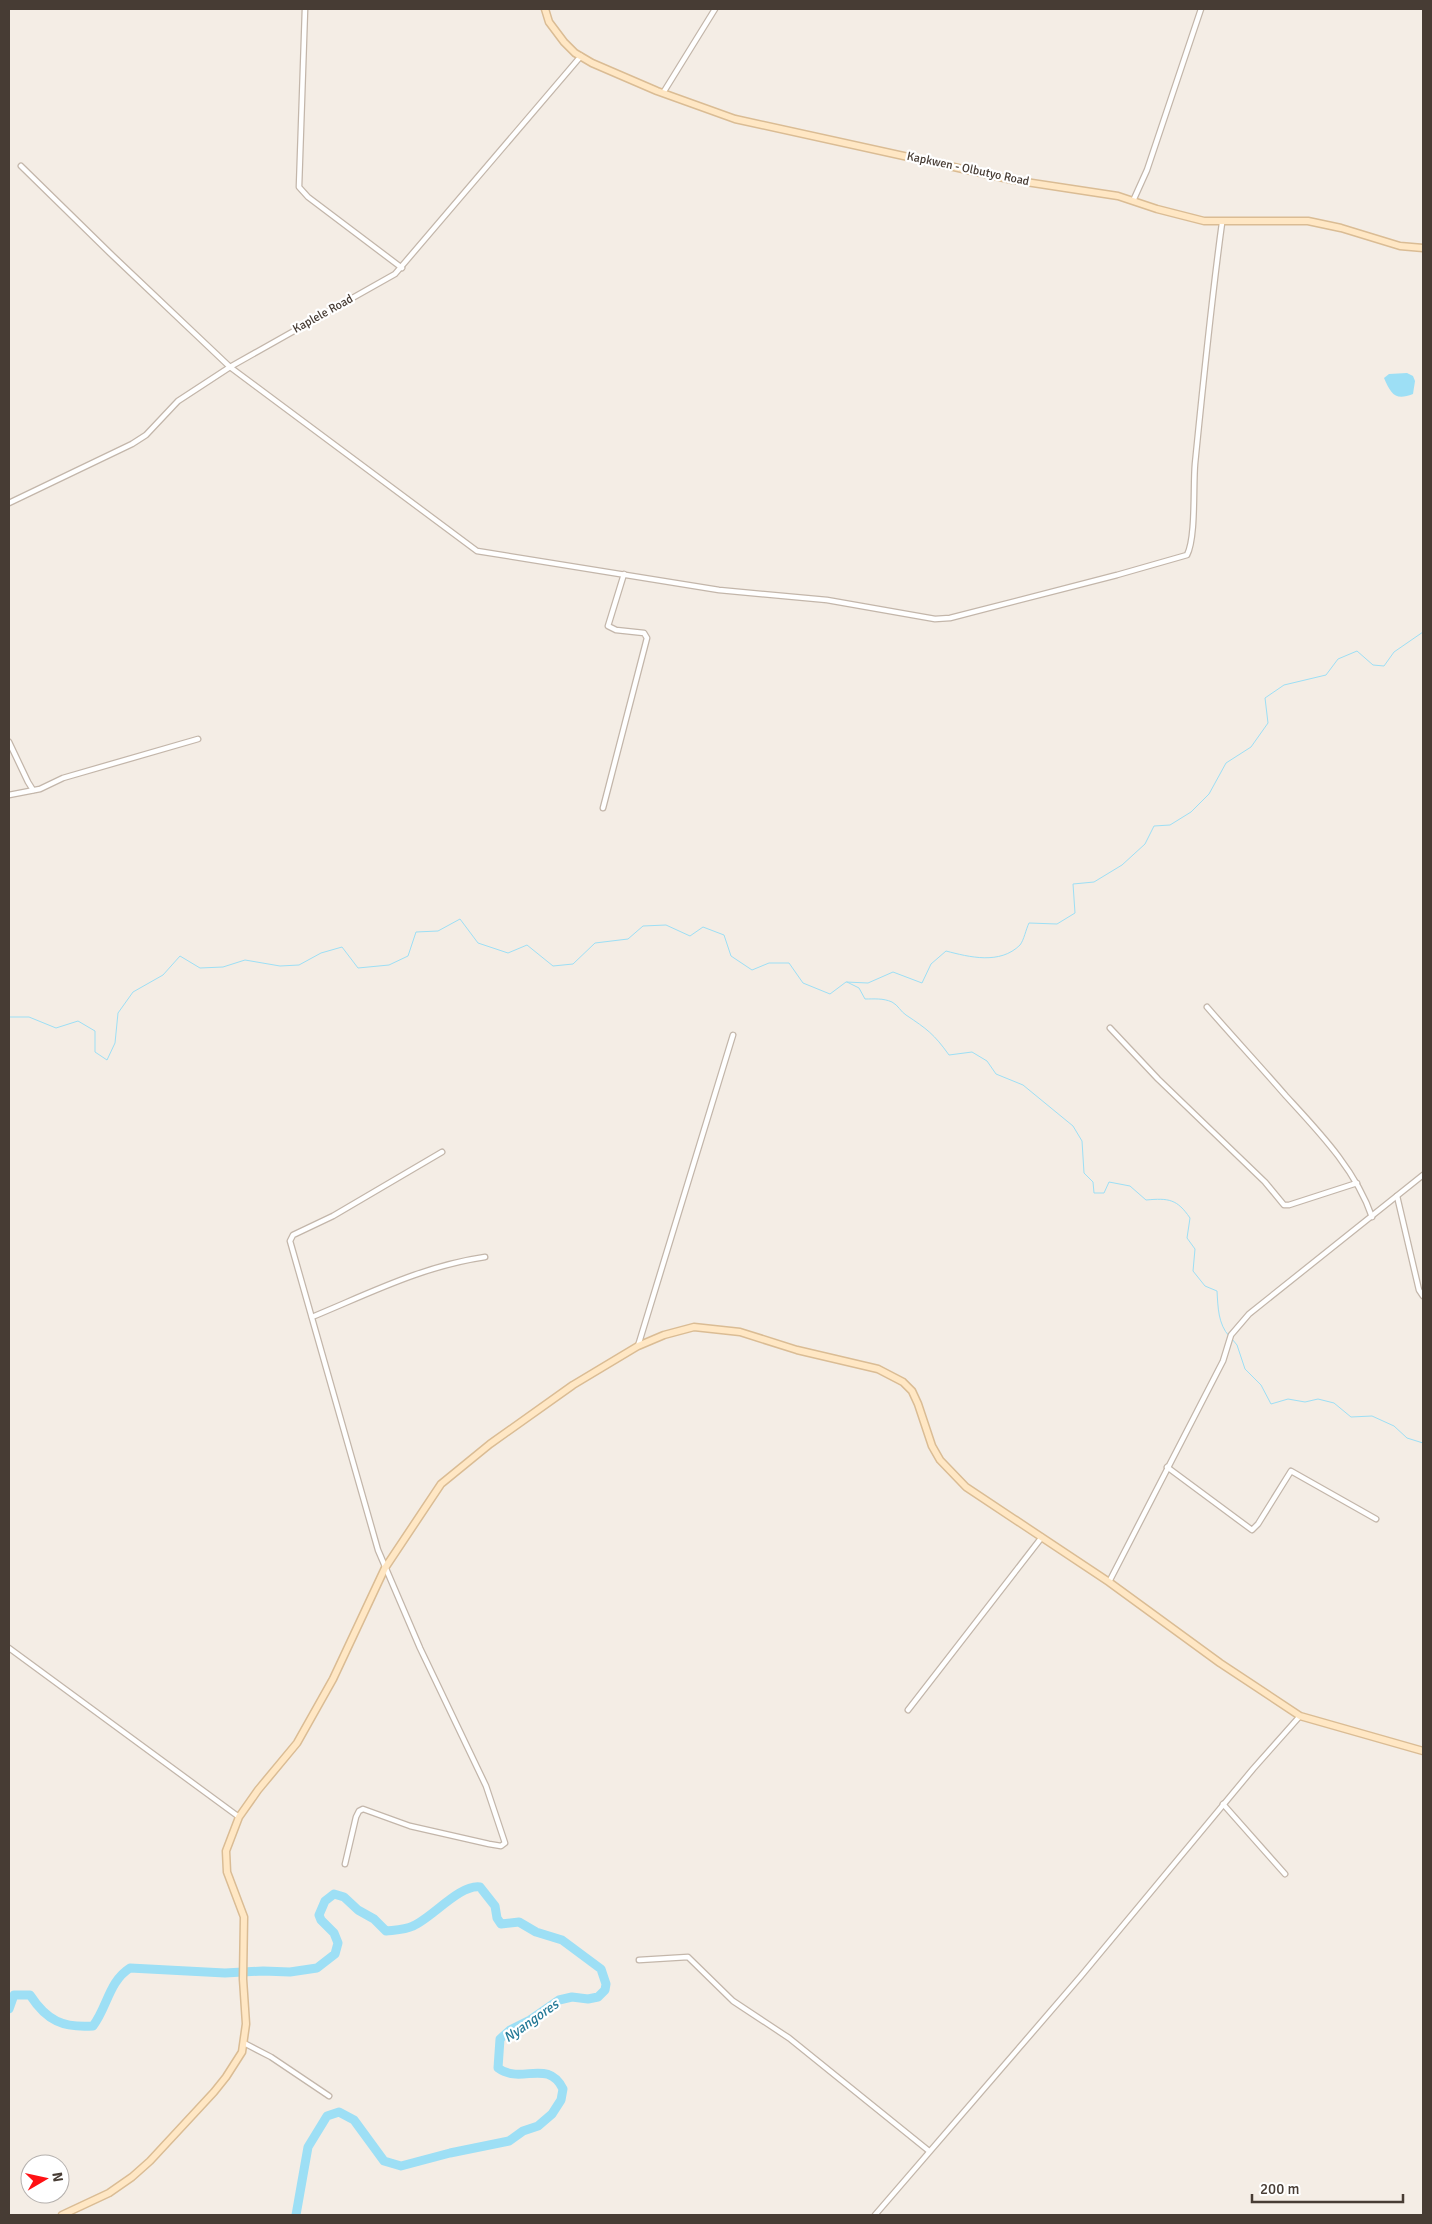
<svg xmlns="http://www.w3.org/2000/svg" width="1432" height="2224" font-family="Signika,sans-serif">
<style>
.water{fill:#9ddff5}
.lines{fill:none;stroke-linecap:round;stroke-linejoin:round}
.stream{stroke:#9ddff5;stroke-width:1}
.river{stroke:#9ddff5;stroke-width:9}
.street-casing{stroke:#c3b6aa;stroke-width:7}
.secondary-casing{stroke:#dabc94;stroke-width:9}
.street{stroke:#fff;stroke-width:4.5}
.secondary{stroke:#ffe7c4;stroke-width:6}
.labels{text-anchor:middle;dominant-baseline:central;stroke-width:4.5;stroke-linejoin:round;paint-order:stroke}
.street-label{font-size:12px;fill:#473c34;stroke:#fff}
.water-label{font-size:14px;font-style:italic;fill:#237997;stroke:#fff}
</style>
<rect width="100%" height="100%" fill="#f4ede5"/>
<path class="water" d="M1407,373l6,3 2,5 -2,13c-18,7 -22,0 -29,-16l5,-4z"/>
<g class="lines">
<g class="stream">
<path d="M847,982l12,6 6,11c9,0 18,-1 27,3 6,3 9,10 14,13 21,14 28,19 43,40l23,-3 15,9 9,13 27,11 50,41 9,15 2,32 9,9 1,11h10l5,-11 21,4 16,14c23,-2 31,-1 44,18l-3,20 8,11 -2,22 12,15 12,5c1,16 1,33 12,45"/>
<path d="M9,1017h20l27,11 22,-7 17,10v21l12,8 8,-17 3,-30 15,-21 30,-17 17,-19 20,12 23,-1 22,-7 35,6 19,-1 22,-12 21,-6 16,21 31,-3 19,-9 8,-24 22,-1 22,-12 18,24 30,10 19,-8 26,21 20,-2 22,-21 33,-4 15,-13 23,-1 24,11 13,-9 21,8 7,21 21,14 17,-7h20l14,20 27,11 16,-12 22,1 25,-11 29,11 9,-19 15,-13c23,6 54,14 74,-6 4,-5 6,-16 9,-22l28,1 18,-11 -2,-29 21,-2 28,-17 23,-21 9,-18 16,-1 21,-13 18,-18 17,-31 25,-16 17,-24 -3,-25 19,-13 42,-10 12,-16 19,-8 16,14 11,1 10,-14 29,-20"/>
<polyline points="1232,1339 1237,1345 1245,1369 1261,1385 1271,1404 1288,1399 1305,1402 1318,1399 1334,1403 1351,1417 1372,1416 1394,1426 1407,1438 1423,1443"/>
</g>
<path class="river" d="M9,2009l5,-14h16c17,26 33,33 63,31 14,-18 16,-45 37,-58l95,5 38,-2 27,1 27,-4 18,-14 3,-11 -4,-10 -13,-13 -2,-5 6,-14 9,-7 10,3 14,13 16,9 12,12c8,-1 19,-1 27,-5 19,-8 47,-42 67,-39l15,19 2,12 4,6 18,-2 17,10 26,8 39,29 5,15 -1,6 -7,7 -10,2 -16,-2 -13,3 -29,20 -20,10 -10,9 -2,29c23,17 50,-10 65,21l-2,11 -9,14 -14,12 -15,5 -14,10 -59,12 -49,13 -17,-5 -30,-41 -15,-8 -12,4 -19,31 -12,68"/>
<defs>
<g id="street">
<polyline points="305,9 299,187 308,197 402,268"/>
<polyline points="663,93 715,9"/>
<path d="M21,166l92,90 117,111 247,184 242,39 108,10 108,19 15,-1 167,-43 70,-20c9,-17 6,-69 8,-91 8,-80 16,-161 27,-241"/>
<polyline points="1133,201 1147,170 1201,9"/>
<polyline points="9,503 132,444 146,435 178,401 230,367 395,274 581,56"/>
<polyline points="9,742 28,782 33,790"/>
<polyline points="9,795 40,789 63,778 198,739"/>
<polyline points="603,808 647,638 644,633 616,630 608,626 624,574"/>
<path d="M1207,1007c26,30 53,59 79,89 33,36 70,74 86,121"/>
<polyline points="1110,1028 1158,1079 1265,1182 1284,1205 1289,1205 1357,1183"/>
<polyline points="1397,1196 1419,1290 1423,1296"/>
<path d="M312,1317c58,-24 111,-51 173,-60"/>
<polyline points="638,1346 733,1035"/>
<polyline points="1167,1467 1252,1530 1258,1524 1291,1471 1376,1519"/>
<polyline points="1109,1582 1223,1361 1231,1335 1249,1314 1423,1175"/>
<polyline points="9,1648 239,1817"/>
<polyline points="908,1710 1042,1537"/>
<polyline points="1223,1804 1285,1874"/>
<polyline points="345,1864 356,1817 359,1811 363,1809 410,1826 489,1844 501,1846 505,1843 486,1786 420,1648 378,1550 290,1241 293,1235 333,1216 442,1152"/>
<polyline points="639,1960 688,1957 733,2001 789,2038 929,2151"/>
<polyline points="244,2043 271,2057 329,2096"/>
<polyline points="875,2215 1081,1976 1253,1769 1300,1716"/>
</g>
<g id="secondary">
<polyline points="545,9 549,22 564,42 575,53 592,63 657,91 735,119 1013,180 1118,196 1157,209 1204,221 1308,221 1341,228 1400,246 1423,248"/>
<polyline points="62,2215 109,2193 132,2177 150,2161 214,2092 226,2077 242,2052 246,2024 243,1979 244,1917 227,1872 226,1851 239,1817 258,1790 297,1743 333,1679 385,1568 441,1484 490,1444 573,1385 638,1346 664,1335 694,1327 740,1332 797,1350 878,1369 903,1382 912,1391 918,1404 932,1446 940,1460 966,1487 1109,1582 1220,1663 1300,1716 1423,1751"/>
</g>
</defs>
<use href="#street" class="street-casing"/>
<use href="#secondary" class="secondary-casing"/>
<use href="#street" class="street"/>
<use href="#secondary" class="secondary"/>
</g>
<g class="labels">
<g class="street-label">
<text transform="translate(968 169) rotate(12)">Kapkwen - Olbutyo Road</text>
<text transform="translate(323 314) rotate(-29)">Kaplele Road</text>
</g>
<g class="water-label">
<text transform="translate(531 2021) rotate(-35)">Nyangores</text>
</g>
</g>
<rect width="1432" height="2224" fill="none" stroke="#473c34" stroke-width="20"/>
<g transform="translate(45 2179) rotate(81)"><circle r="24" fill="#ffffff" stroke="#b5b1ae"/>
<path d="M0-4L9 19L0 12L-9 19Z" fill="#ff1114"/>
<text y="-8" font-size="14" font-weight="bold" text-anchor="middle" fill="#473c34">N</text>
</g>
<path d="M1252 2194v8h151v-8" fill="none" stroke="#473c34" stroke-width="2.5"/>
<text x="1260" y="2194" font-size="15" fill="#473c34" stroke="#ffffff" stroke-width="4" paint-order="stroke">200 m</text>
</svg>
